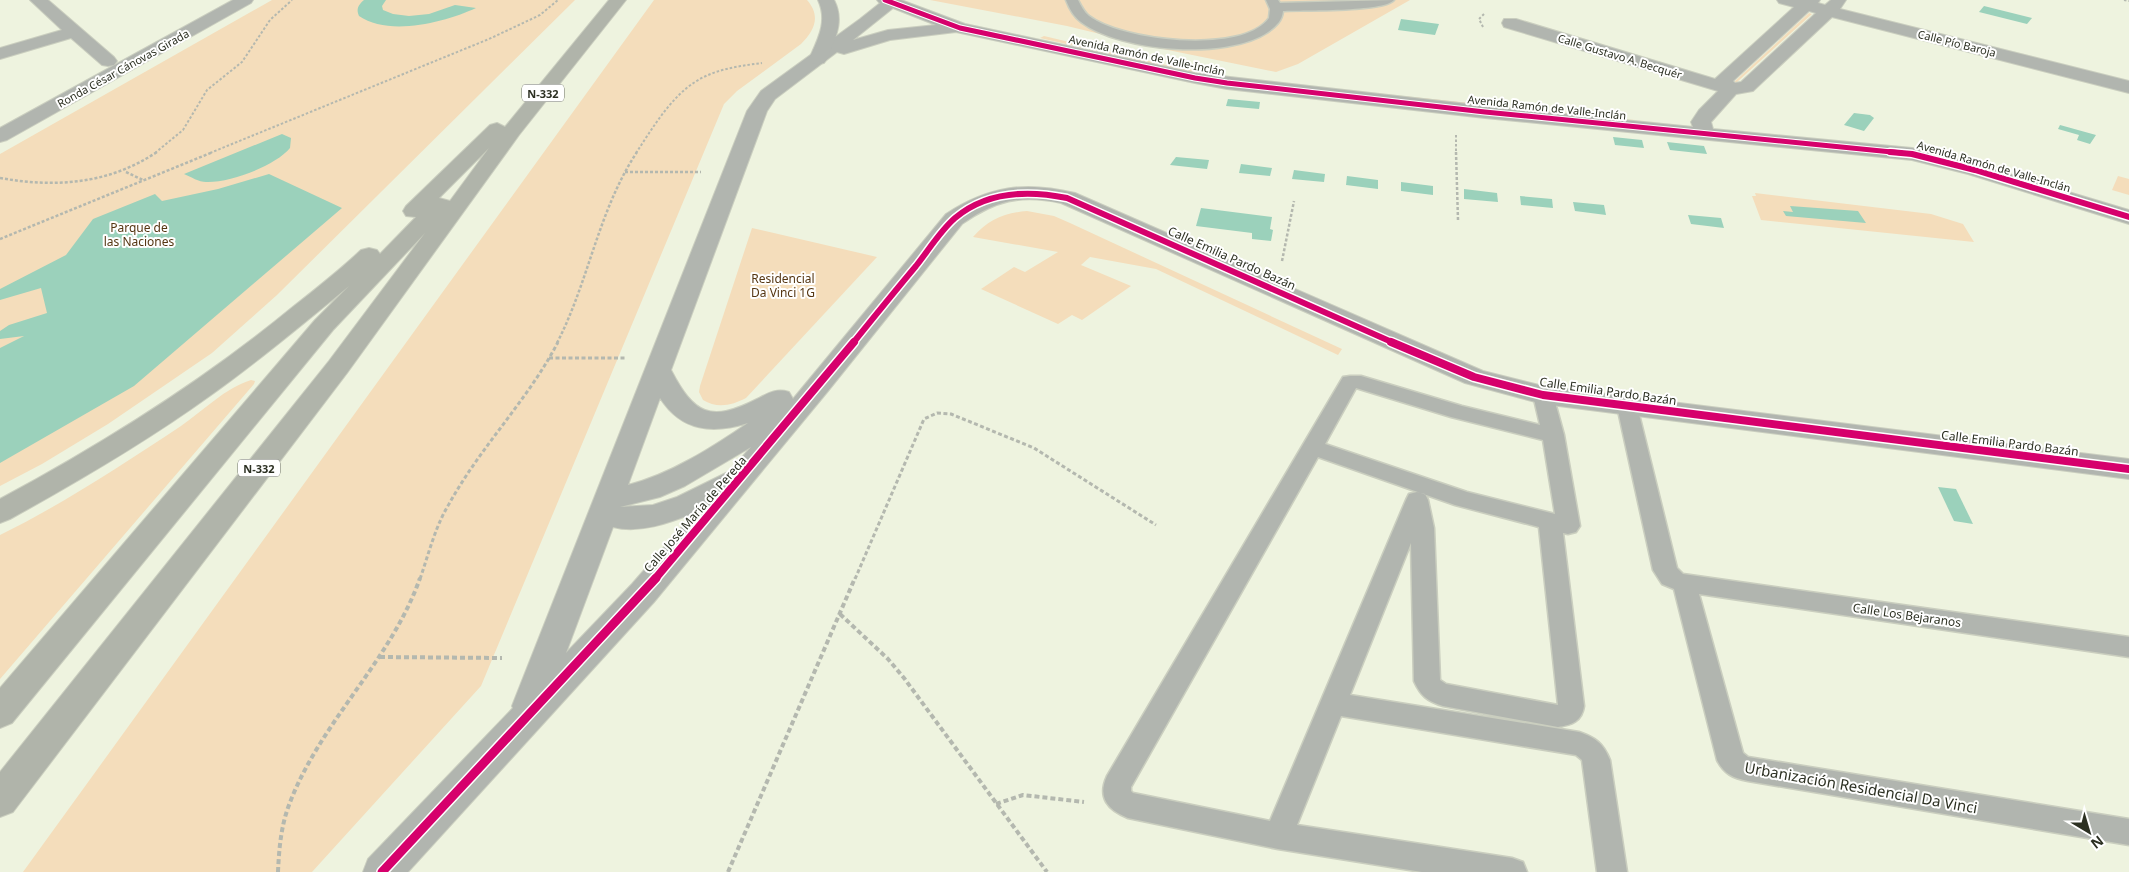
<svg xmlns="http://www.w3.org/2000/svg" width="2129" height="872" font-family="'Noto Sans',sans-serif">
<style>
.green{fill:#f4ddbb}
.water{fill:#9bd1bb}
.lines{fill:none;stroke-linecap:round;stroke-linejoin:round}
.service-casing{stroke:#cacebf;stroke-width:3}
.minor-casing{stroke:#cacebf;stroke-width:2}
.tertiary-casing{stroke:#cacebf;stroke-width:2}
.trunk-casing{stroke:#cacebf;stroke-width:2}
.path-far3{stroke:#b4b8af;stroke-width:2;stroke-dasharray:2.5 2;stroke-linecap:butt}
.path-far2{stroke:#b4b8af;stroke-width:2.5;stroke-dasharray:3 2;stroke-linecap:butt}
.path-far1{stroke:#b4b8af;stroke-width:3;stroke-dasharray:4 2.5;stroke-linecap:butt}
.path{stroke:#b4b8af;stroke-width:4;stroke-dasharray:5 3;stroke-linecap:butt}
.service{fill:#b1b5af;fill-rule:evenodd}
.minor{fill:#b1b5af;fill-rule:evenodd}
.tertiary{fill:#b1b5af;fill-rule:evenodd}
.trunk{fill:#b0b4aa;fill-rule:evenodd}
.cycleway-far3-casing{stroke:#fff;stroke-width:7}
.cycleway-far2-casing{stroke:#fff;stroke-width:9}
.cycleway-far1-casing{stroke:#fff;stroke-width:11}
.cycleway-casing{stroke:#fff;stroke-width:12}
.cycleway-far3{stroke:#d6006c;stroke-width:5}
.cycleway-far2{stroke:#d6006c;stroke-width:6}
.cycleway-far1{stroke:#d6006c;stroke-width:8}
.cycleway{stroke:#d6006c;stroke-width:9}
.labels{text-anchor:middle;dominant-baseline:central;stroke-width:4;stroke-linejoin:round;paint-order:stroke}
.far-street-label{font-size:11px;fill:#2c3022;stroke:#fff}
.shield{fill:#fff;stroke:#6b6e64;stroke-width:1}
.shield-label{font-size:11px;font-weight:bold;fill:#2c3022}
.park-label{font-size:12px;fill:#553612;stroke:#fff}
.street-label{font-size:12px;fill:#2c3022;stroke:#fff}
.near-street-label{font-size:15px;fill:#2c3022;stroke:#fff}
</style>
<rect width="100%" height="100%" fill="#eef3df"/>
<g class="green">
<polygon points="272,0 575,0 277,295 212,353 108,424 42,464 0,486 0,154"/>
<path d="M654,0h153c14,16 8,30 -6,44l-64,47 -13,13 -243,582 -169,186h-289z"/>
<polygon points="930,0 1410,0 1298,64 1276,72 1158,48 1067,26"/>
<polygon points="1809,13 1812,14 1736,83 1733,83"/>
<polygon points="1044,36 1170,66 1248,80 1664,123 1288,87 1188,72 1040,38"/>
<polygon points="2118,176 2129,179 2129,195 2112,190"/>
<polygon points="1755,193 1931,214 1963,224 1974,242 1761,220 1752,196 1756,196"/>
<path d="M1027,211l27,5 16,7 272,126 -4,6 -182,-86 -66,-12 -9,8 50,21 -49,34 -10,-5 -14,9 -77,-35 33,-22 11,5 33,-20 -85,-15c15,-17 31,-24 54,-26z"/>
<path d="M752,228l125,29 -131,141c-13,7 -29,11 -43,2l-4,-8 1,-6z"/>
<path d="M251,380l4,1 -1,3 -254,295v-144c63,-31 122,-70 181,-109 22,-15 44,-38 70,-46z"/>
</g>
<g class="water">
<path d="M364,0h22l-4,6 1,4 10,4 16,2 20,-2 26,-9 21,3c-30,14 -87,29 -117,8 -3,-7 -1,-11 5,-16z"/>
<polygon points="1984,6 2032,18 2027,24 1979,12"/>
<polygon points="1401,19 1439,24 1435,35 1398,30"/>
<polygon points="1228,99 1260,102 1259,109 1226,106"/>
<polygon points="1854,113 1870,115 1874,118 1864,131 1844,125"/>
<polygon points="2060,125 2096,135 2090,144 2077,140 2079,135 2058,129"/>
<path d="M282,134l9,4 -1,10c-15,18 -60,35 -84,34 -7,0 -15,-5 -22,-8z"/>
<polygon points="1613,137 1642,140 1644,148 1615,145"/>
<polygon points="1667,142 1704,146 1707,154 1670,150"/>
<polygon points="1176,157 1209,160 1207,169 1170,165"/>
<polygon points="1241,164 1272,168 1270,176 1239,173"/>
<polygon points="1294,170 1325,174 1324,182 1292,179"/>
<polygon points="269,174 342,208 134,386 0,463 0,348 24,336 0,339 0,331 9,325 47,313 41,288 0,300 0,289 66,255 93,219 155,194 162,201 218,189"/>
<polygon points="1347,176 1378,180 1378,189 1346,185"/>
<polygon points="1401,182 1433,186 1433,195 1401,191"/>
<polygon points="1464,189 1497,193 1498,202 1464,199"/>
<polygon points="1520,196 1552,199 1553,208 1521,205"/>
<polygon points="1573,202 1604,205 1606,215 1575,211"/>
<polygon points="1790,206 1858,211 1866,223 1786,216 1783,211 1793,212"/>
<polygon points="1201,208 1272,217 1270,229 1273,230 1271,241 1252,239 1252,233 1196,226"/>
<polygon points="1688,215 1721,218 1724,228 1691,224"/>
<polygon points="1938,487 1956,489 1973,524 1954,521"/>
</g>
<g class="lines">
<defs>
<g id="service">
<path d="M1066,0h12c3,6 6,12 11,16 32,25 154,39 180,2l1,-9 -4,-9h12l2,3 114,-3c-10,12 -92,10 -111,11 -1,10 -7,15 -15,21 -41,28 -147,20 -187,-10 -7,-5 -12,-14 -15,-22z"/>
<path d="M1350,376h11l101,30 78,19 -7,-30 3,-5 7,-2 7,2 3,5 11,40 16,91 -4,6 -8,2 -5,-1 21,173c-2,15 -12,19 -26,21l-115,-21c-16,-5 -22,-10 -29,-25l-3,-138 -61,152 229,37c17,6 24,11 31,28l17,112h-30l-15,-112 -6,-5 -235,-39 -44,109 215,33 11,4 4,10h-105l-144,-23 -150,-31c-20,-8 -31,-20 -21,-42l236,-399zM1356,388l95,29 92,23 12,74 -88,-22 -142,-48zM1318,457l137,48 84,22 19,178 -112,-21 -6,-4 -6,-152 -6,-28 -3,-6 -8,-2 -8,2 -3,6 -136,321 -137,-28 -2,-2v-4z"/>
<path d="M1627,399l7,2 3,5 40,162 6,6 446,63v20l-430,-63 44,159 5,4 381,62v26l-381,-64c-15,-3 -24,-7 -31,-21l-43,-171 -12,-5 -9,-14 -36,-164 3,-5z"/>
</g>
<g id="minor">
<polygon points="30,0 48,0 114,57 117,61 114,65 108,66 102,65 71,38 0,59 0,48 62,30"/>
<path d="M884,0h17l64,24 230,49 290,33 208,21 -2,-5 8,-12 19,-19 -214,-64 -2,-4 2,-4h12l199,60 79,-72 -15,-4 -2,-3h43l-2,3 7,2 6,-5h15l-6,9 289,72v12l-297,-76 -79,74 -17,3 -25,28 2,7 199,19 70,18 147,44v14l-161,-50 -56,-14 -427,-42 -258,-29 -32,-6 -239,-51 -66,8 -46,14 -7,-2 -62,47 -8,12 -96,259c23,44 39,53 86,29 12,-6 19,-11 32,-7l4,7 153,-185c43,-28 79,-33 129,-21l408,178 60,15 586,73v20l-586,-75 -78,-21 -404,-180c-41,-9 -66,-2 -99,21l-134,167 -174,211 -246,270h-45l5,-13 145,-151 -1,-2 235,-595 14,-20 99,-72zM893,8l43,17 -48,5 -35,10zM1809,11l7,2 -75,69 -6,1 -2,-2zM660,398c22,34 53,36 88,25 -37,25 -77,51 -120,62zM751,447l-21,24 -53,26 -24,8 -33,2 40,-10 25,-11zM694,513l-62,71 -66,69 47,-126c26,7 56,-4 81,-14z"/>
</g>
<g id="tertiary">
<polygon points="233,0 253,0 251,3 7,140 0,142 0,128"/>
<path d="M818,0h16c11,21 1,39 -7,59l-3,4 -6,1 -6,-1 -3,-4c9,-20 19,-38 9,-59z"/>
<path d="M877,0h21l1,2 -2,3c-7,2 -16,1 -20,-5z"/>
</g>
<path id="trunk" d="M609,0h17l-107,135 -172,238 -334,439 -13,5v-45l329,-411 96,-128 -92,97 -321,393 -12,5v-40l315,-368 34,-34c-45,37 -90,75 -138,109 -64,46 -132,86 -201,124l-10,4v-24c104,-56 203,-118 294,-193 23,-18 46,-36 67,-56l8,-2 8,2 3,4 36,-37 -10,-1 -3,-5 3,-5 84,-81 7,-2 8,4zM489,148l-39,53 -11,-3z"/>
</defs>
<use href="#service" class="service-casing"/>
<use href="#minor" class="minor-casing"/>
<use href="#tertiary" class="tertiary-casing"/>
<use href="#trunk" class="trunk-casing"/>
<g class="path-far3">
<polyline points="2124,0 2129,1"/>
<polyline points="1483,27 1479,19 1484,14"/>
<polyline points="1456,135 1456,153"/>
<polyline points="155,153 183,130 207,90 242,62 270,20 292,0"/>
<polyline points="210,153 489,39 540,15 558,0"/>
<path d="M636,153c16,-24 34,-55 59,-71 20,-13 44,-16 67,-19"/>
</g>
<g class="path-far2">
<polyline points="1456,152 1458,220"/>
<polyline points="126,172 143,180"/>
<polyline points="625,172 701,172"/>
<path d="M0,178c56,10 109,6 157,-26"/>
<polyline points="0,239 213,152"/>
<polyline points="1282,261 1294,201"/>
<path d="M557,343c32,-62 41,-132 80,-191"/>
</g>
<g class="path-far1">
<polyline points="549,358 625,358"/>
<path d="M420,579c9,-26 15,-52 29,-75 32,-58 79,-104 109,-162"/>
<polyline points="855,579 924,419 937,413 951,414 1034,448 1156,525"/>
</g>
<g class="path">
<polyline points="840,614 888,659 904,678 1047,872"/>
<polyline points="380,657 502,658"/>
<polyline points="996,804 1023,795 1084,802"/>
<path d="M278,872c1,-23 3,-46 11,-67 31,-83 102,-144 131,-227"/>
<polyline points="728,872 855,578"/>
</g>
<use href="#service" class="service"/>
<use href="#minor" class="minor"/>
<use href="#tertiary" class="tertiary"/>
<use href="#trunk" class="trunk"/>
<defs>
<polyline id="cycleway-far3" points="885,0 960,28 1195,78 1227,83 1485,112 1902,153"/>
<g id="cycleway-far2">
<polyline points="1890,152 1912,154 1975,170 2129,217"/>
<path d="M853,343c21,-26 42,-52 63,-77 12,-15 24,-35 39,-48 32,-27 73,-28 112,-20l327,145"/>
</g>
<g id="cycleway-far1">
<polyline points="1391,342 1474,377 1543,395 2129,469"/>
<polyline points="655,579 854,342"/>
</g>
<polyline id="cycleway" points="382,872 656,578"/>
</defs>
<use href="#cycleway-far3" class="cycleway-far3-casing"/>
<use href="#cycleway-far2" class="cycleway-far2-casing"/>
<use href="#cycleway-far1" class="cycleway-far1-casing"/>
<use href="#cycleway" class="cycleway-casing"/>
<use href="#cycleway-far3" class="cycleway-far3"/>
<use href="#cycleway-far2" class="cycleway-far2"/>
<use href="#cycleway-far1" class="cycleway-far1"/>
<use href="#cycleway" class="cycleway"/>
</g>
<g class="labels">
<g class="far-street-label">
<text transform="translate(1957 43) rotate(14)">Calle Pío Baroja</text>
<text transform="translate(1147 55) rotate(12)">Avenida Ramón de Valle-Inclán</text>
<text transform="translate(1620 56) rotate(17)">Calle Gustavo A. Becquér</text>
<text transform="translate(123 68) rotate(-29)">Ronda César Cánovas Girada</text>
<text transform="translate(1547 107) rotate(6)">Avenida Ramón de Valle-Inclán</text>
<text transform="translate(1994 166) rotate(16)">Avenida Ramón de Valle-Inclán</text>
</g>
<g class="shield">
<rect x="522" y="84.5" width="42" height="17" rx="4"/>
<rect x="238" y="459.5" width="42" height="17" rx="4"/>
</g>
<g class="shield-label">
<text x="543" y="93">N-332</text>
<text x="259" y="468">N-332</text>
</g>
<g class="park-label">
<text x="139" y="227">Parque de<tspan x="139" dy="14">las Naciones</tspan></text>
<text x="783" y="278">Residencial<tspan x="783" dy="14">Da Vinci 1G</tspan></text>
</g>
<g class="street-label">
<text transform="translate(1232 258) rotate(24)">Calle Emilia Pardo Bazán</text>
<text transform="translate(1608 391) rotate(8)">Calle Emilia Pardo Bazán</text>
<text transform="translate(2010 443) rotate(7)">Calle Emilia Pardo Bazán</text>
<text transform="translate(695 514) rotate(-49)">Calle José María de Pereda</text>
<text transform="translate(1907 615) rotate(8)">Calle Los Bejaranos</text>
</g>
<g class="near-street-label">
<text transform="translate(1861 787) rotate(10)">Urbanización Residencial Da Vinci</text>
</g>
</g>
<g transform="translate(2089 832) rotate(142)" stroke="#ffffff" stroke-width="4" paint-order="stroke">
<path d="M0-4L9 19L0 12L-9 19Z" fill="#2c3022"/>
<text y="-8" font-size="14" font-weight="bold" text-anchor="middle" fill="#2c3022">N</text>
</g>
</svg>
